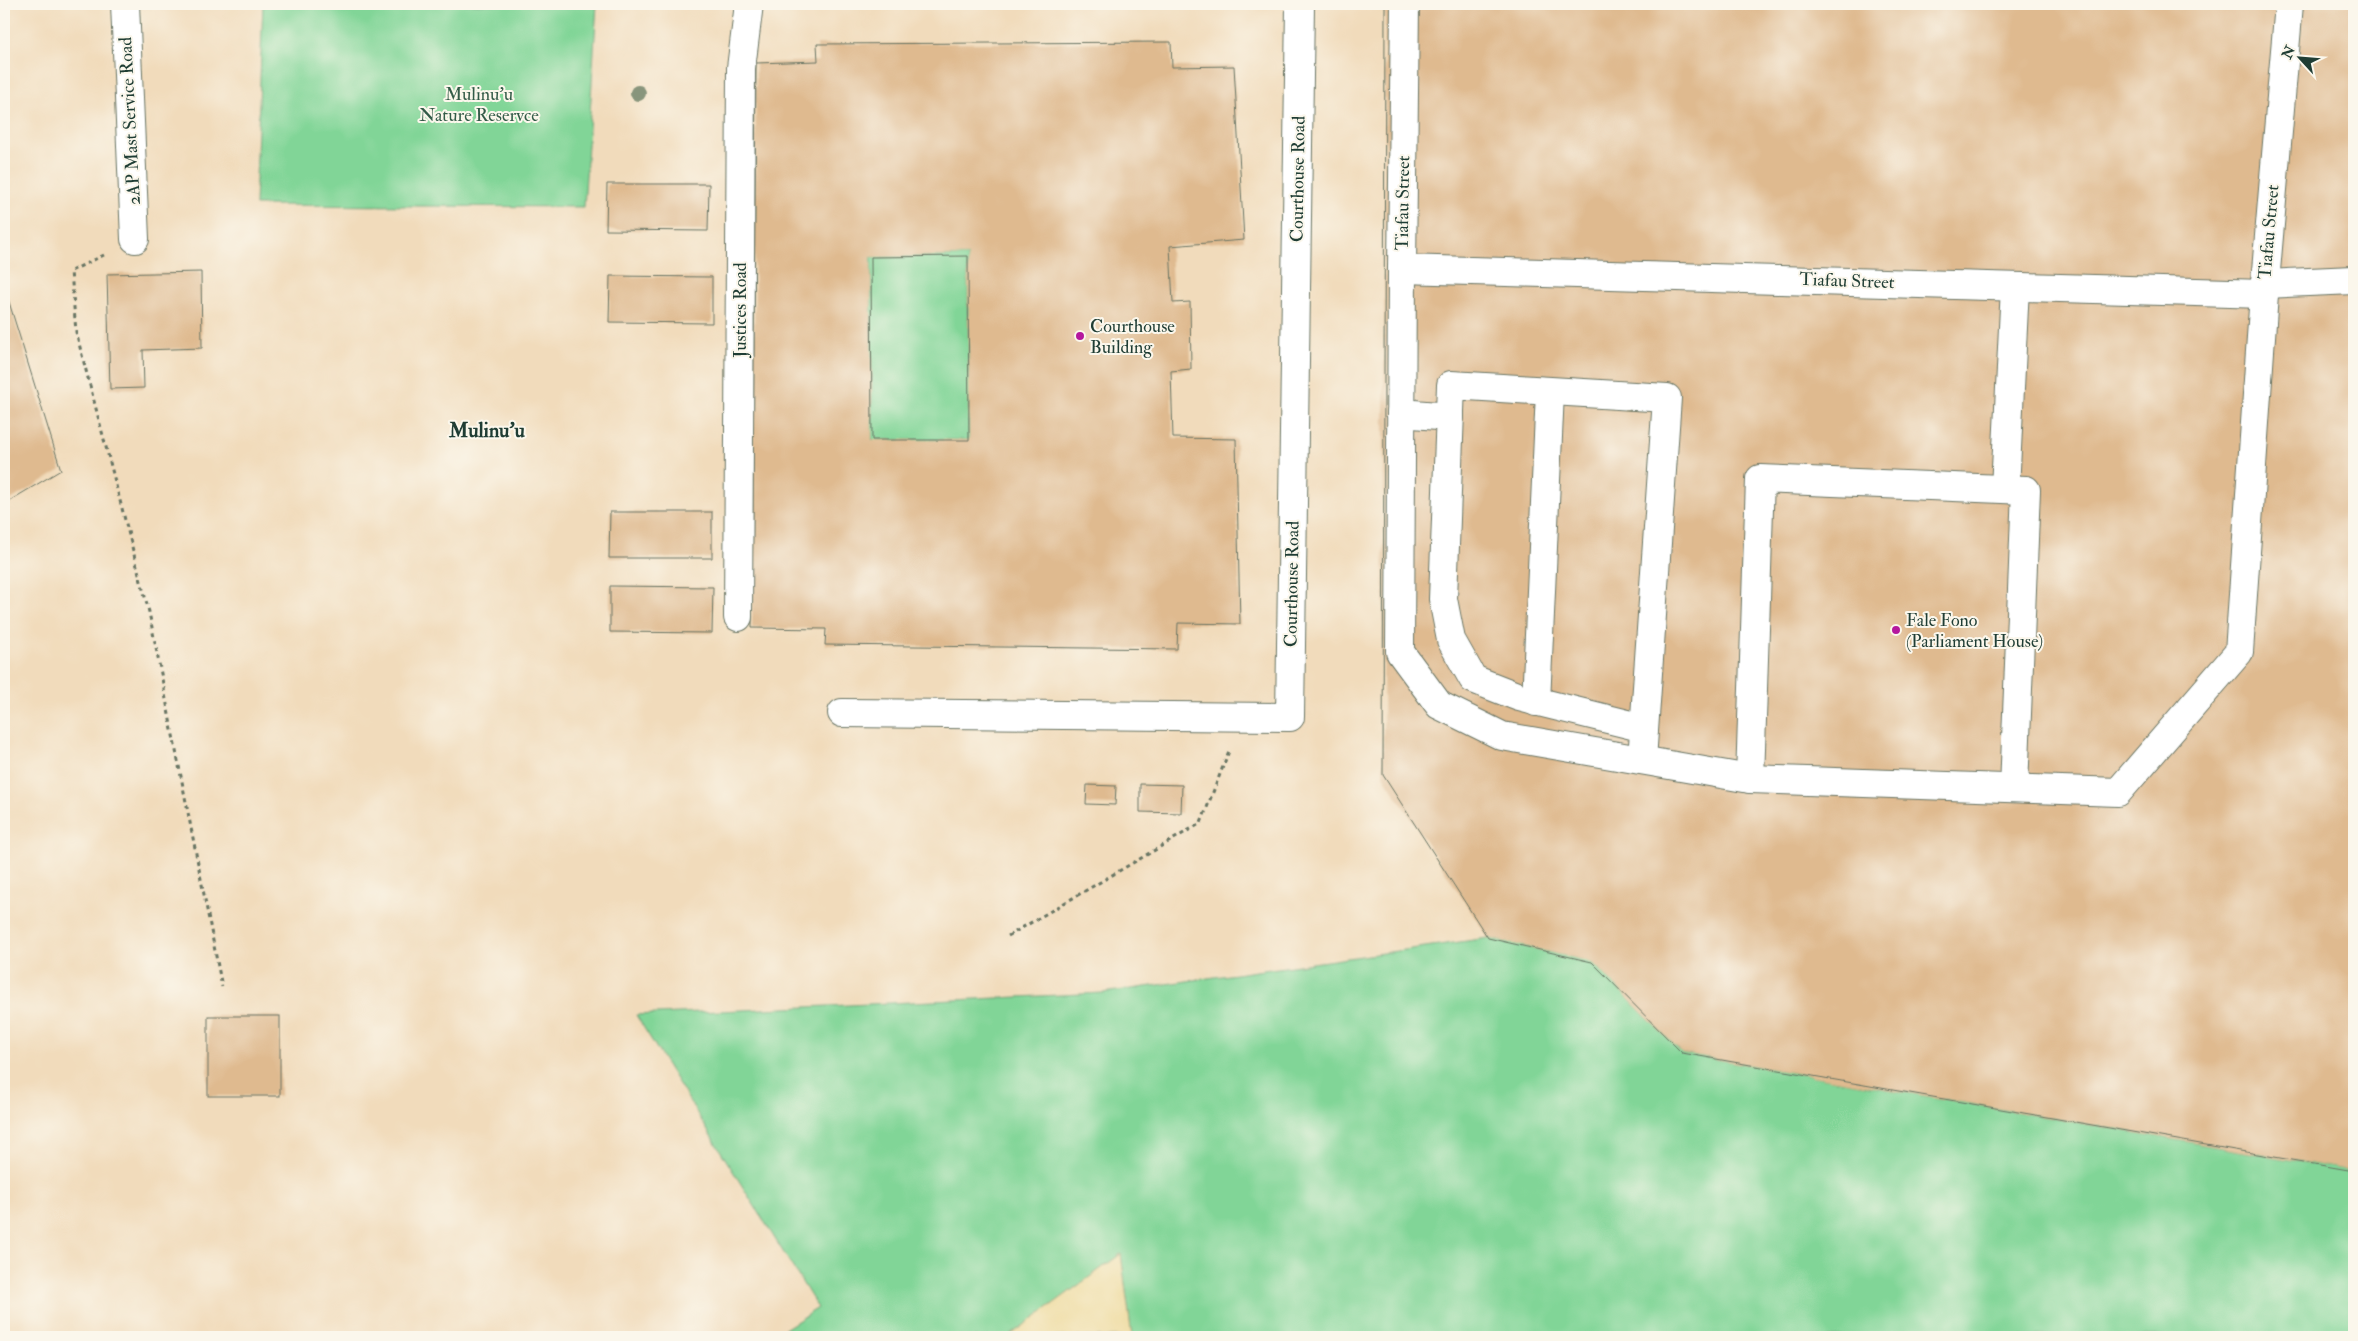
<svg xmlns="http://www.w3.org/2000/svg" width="2358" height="1341" font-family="'IM FELL Double Pica',serif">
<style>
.green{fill:#81d597;stroke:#508966}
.sand{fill:#eeda9e;stroke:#868c69}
.building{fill:#dfba8f;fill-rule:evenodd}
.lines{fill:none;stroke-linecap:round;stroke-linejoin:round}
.minor-casing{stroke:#687463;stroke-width:30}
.path{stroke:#687463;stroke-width:3;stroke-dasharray:4 4;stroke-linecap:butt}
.minor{stroke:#fff;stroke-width:28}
.tree{fill:#88957c}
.poi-dot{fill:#b5179e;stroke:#fbf7ec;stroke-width:2}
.labels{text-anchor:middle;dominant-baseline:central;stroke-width:4;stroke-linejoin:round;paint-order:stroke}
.park-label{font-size:18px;fill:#335b48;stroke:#fbf7ec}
.street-label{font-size:18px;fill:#1f3d34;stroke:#fbf7ec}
.poi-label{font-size:18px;fill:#1f3d34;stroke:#fbf7ec;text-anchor:start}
.quarter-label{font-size:20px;font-weight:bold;fill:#1f3d34;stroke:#fbf7ec}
</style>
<rect width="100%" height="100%" fill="#fbf7ec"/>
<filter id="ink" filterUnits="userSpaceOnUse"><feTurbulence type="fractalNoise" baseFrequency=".02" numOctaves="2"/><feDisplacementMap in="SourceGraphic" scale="10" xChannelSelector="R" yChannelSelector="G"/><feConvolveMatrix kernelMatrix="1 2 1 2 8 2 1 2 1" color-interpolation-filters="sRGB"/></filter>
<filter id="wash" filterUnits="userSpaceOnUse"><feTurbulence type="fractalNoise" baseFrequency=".0096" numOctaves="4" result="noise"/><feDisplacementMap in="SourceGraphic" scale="20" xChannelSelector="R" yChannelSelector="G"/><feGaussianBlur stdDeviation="1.12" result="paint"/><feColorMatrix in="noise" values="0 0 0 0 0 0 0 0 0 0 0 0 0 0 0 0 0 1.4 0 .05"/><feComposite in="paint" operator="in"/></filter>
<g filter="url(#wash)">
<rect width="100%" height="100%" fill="#f1dbbb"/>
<g class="green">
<polygon points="263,4 597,4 584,207 255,205"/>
<polygon points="968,256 969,440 872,440 871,257"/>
<polygon points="1488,938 1592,962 1682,1053 2354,1171 2354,1337 1132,1337 1121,1254 1008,1337 772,1337 818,1308 636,1015 1103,993"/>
</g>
<polygon class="sand" points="1121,1254 1132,1337 1008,1337"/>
<g id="blocks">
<g class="building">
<polygon points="1385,4 2354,4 2354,1171 1682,1053 1592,962 1488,938 1383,775"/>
<path d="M1171,42l1,25 62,-1 10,174 -74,6 3,57 17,-1 1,67 -20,2 2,67 63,1 4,185 -62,-1 -1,26 -352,-4 1,-16 -74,-1 4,-565 62,-2 -1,-17zM968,256l1,184h-97l-1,-183z"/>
<polygon points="607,184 709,184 708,231 606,230"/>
<polygon points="201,272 202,348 143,350 144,388 110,389 107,274"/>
<polygon points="610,276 712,277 712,323 609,322"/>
<polygon points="4,286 61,470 4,504"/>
<polygon points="610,512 712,512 712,558 609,558"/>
<polygon points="610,586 713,587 712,633 610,632"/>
<polygon points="1140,784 1182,785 1181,813 1140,812"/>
<polygon points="1087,785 1116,786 1115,805 1086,804"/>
<rect x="208" y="1016" width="72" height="80"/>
</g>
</g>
</g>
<g filter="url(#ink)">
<use href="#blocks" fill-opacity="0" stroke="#687463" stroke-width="1"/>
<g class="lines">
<defs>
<g id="minor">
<polyline points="125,4 135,239"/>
<polyline points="1405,4 1402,269 2264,294 2289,4"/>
<polyline points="1402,269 1400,652 1439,705 1502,736 1750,779 2118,792 2239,652 2264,294"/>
<polyline points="2265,284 2354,280"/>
<polyline points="1401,413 1450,417"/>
<polyline points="2005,489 2015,287"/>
<polyline points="738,617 741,68 749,4"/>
<polyline points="1536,702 1550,392"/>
<polyline points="842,713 1290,717 1300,4"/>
<polyline points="1642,760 1667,398 1451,385 1443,599 1451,640 1473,679 1519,697 1644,728"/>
<polyline points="1750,779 1760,479 2026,490 2014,788"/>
</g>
</defs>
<use href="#minor" class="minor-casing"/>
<g class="path">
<polyline points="104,255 71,271 76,332 149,612 222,987"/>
<polyline points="1008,936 1201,823 1229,751"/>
</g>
<use href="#minor" class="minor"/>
</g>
<circle class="tree" cx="638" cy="93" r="8"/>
</g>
<g class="poi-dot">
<circle cx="1080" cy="336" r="5"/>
<circle cx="1896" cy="630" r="5"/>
</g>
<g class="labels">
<g class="park-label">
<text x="479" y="94">Mulinu'u<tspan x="479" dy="21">Nature Reservce</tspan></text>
</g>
<g class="street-label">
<text transform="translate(130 121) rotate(-93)">2AP Mast Service Road</text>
<text transform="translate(1298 179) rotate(-89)">Courthouse Road</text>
<text transform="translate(1403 203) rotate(-89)">Tiafau Street</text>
<text transform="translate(2269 232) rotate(-85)">Tiafau Street</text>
<text transform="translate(1847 281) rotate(2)">Tiafau Street</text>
<text transform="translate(740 310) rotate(-90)">Justices Road</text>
<text transform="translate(1292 584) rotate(-89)">Courthouse Road</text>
</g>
<g class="poi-label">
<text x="1090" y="326">Courthouse<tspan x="1090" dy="21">Building</tspan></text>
<text x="1906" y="620">Fale Fono<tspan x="1906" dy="21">(Parliament House)</tspan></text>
</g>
<g class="quarter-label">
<text x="487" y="430">Mulinu'u</text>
</g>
</g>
<rect width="2358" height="1341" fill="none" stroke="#fbf7ec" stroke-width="20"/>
<g transform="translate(2300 58) rotate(296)" stroke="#fbf7ec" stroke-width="4" paint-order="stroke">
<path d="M0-4L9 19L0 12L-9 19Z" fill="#1f3d34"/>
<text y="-8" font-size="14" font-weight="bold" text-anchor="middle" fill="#1f3d34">N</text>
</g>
</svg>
